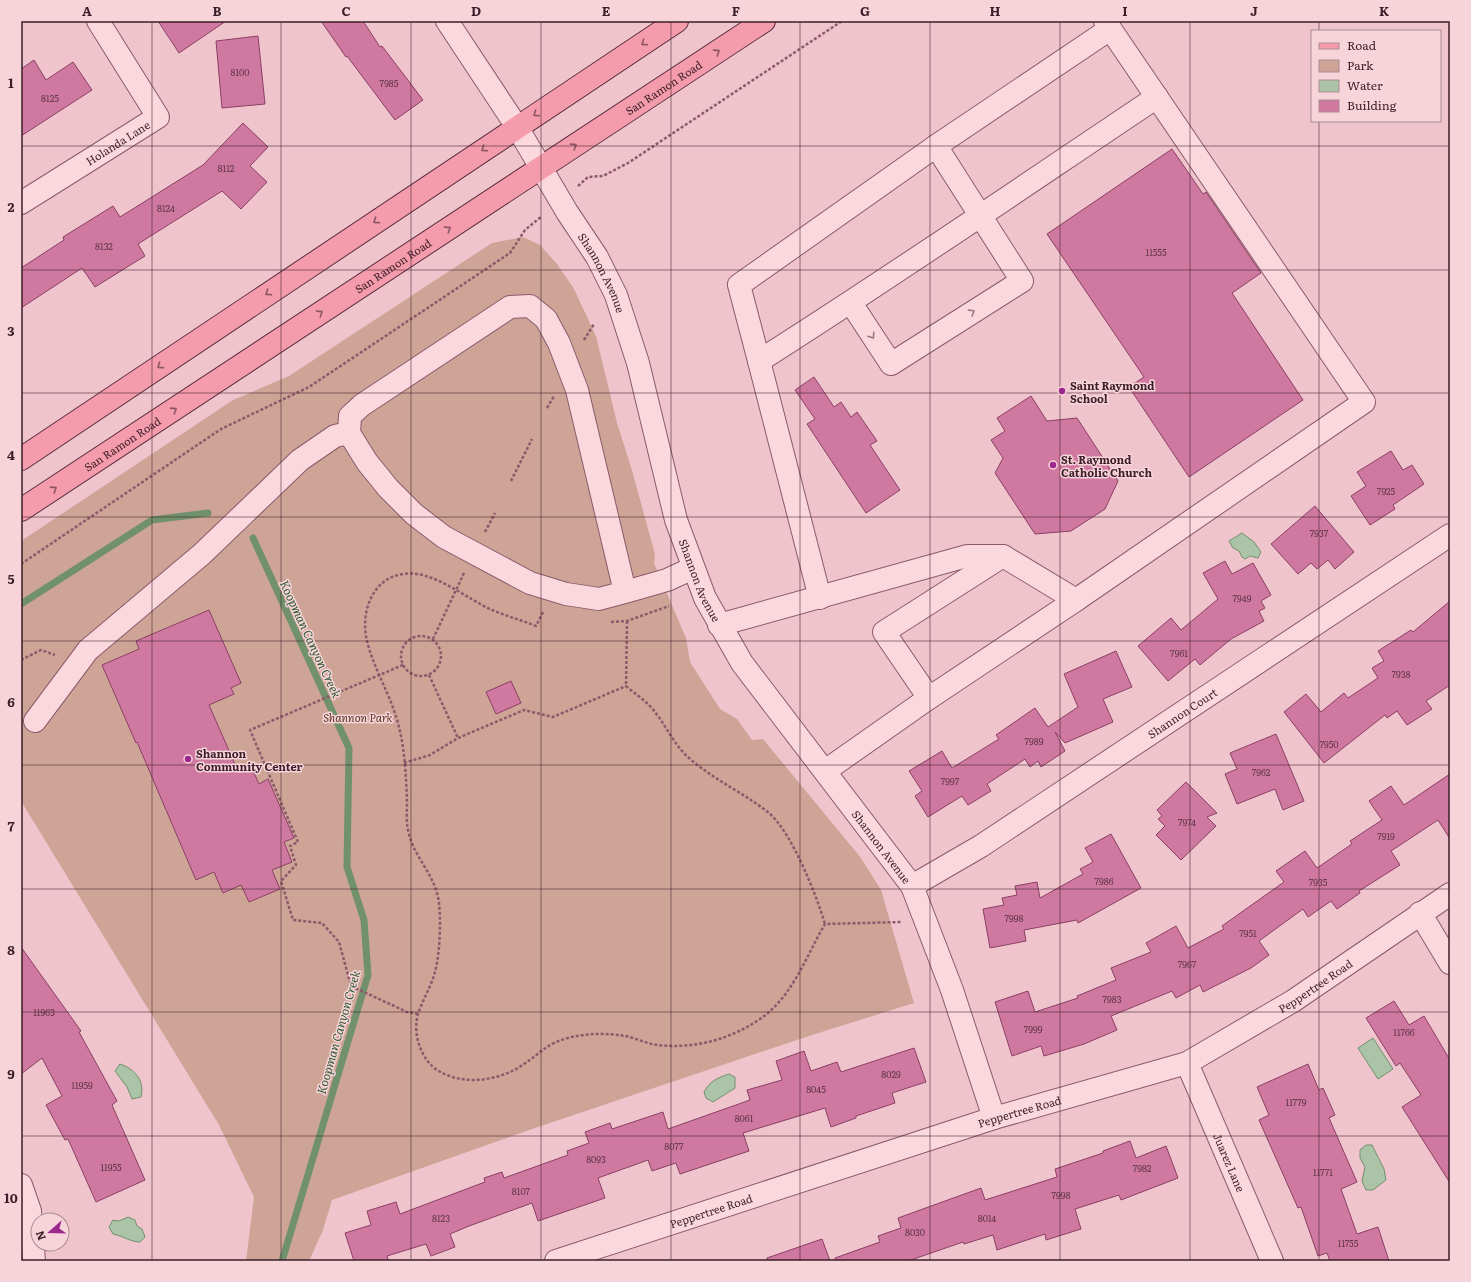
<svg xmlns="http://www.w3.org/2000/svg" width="1471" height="1282" font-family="Literata,serif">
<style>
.green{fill:#cea497}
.water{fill:#abc3a6;stroke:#71916c}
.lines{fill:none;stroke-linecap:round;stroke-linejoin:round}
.stream{stroke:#71916c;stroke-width:7}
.building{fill:#cf79a1;stroke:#8b3f64}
.minor-casing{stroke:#8b5a6b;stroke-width:24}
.major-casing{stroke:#592e40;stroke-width:24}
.path{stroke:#8b5a6b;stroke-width:2.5;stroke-dasharray:3 2;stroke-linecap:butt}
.minor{stroke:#fad8de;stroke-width:22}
.major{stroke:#f49bac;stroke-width:22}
.oneway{stroke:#8e5664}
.oneway2{stroke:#9a7b84}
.grid{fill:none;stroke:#3b1e29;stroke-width:1;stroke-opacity:0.55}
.poi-dot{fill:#9c288f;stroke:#f7d4da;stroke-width:1.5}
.labels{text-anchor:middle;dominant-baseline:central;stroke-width:3;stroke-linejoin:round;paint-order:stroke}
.number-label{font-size:9px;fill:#603547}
.street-label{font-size:11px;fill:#3b1e29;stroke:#f7d4da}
.poi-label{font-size:11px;font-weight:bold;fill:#3b1e29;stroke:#f7d4da;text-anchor:start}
.park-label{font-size:11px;font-style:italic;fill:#583724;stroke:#f7d4da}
.water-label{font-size:12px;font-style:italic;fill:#2d5b2f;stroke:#f7d4da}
.neatline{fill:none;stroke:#3b1e29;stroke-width:1.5}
.grid-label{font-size:13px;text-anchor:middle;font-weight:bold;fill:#3b1e29}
</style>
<rect width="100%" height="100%" fill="#f0c4cc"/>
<polygon class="green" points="523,237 540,245 557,264 573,287 596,336 617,423 631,467 655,554 654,563 686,638 690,662 720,709 737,719 752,740 763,739 861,858 881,890 914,1003 812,1035 535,1128 332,1200 323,1230 309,1261 246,1261 254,1197 219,1125 21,801 21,541 233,400 289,376 492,243"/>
<g class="water">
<polygon points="1242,533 1254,542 1261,552 1258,558 1250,556 1245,559 1242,557 1239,551 1233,548 1229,541"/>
<polygon points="1373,1038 1393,1069 1378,1079 1358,1048"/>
<path d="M120,1064c15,5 25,17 21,33l-9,2 -5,-12 -12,-16z"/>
<path d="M729,1074l6,3v11l-22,14 -7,-4 -2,-6c6,-11 13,-14 25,-18z"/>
<polygon points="1366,1145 1372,1145 1384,1169 1386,1180 1373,1190 1366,1190 1362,1181 1365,1167 1360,1158 1360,1150"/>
<path d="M128,1217l7,3 2,6 5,3 3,8 -5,5c-9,0 -17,-6 -27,-8l-4,-7 4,-7 6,1z"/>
</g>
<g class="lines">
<g class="stream">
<polyline points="253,538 349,748 347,867 364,920 368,975 282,1261"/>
<polyline points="21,604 152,520 208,513"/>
</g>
</g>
<g class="building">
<polygon points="158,21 226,21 179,53"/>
<polygon points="321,21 363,21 380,47 382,46 423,100 395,120 347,56 346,57"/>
<polygon points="258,36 265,104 222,108 216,41"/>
<polygon points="34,60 46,80 73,62 92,90 21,136 21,69"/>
<polygon points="243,123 268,147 250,166 267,182 241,209 222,191 138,244 145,256 95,287 82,268 21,308 21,268 64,240 63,237 113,206 120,217 203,165"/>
<polygon points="1172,149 1203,194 1206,192 1261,273 1232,293 1303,400 1189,477 1129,387 1144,377 1047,234"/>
<polygon points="814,377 834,407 841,402 851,417 857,412 877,441 870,445 900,490 866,513 807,424 815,419 795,390"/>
<polygon points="1031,396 1047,421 1077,418 1118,481 1105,509 1071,531 1035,534 995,473 1003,458 991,440 1005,431 997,418"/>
<polygon points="1391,451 1403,470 1412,465 1424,484 1393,505 1395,509 1370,525 1351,496 1366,486 1357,472"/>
<polygon points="1315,506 1354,552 1335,569 1328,560 1317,569 1311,563 1298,574 1271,544"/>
<polygon points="1225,561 1232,574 1253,563 1271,595 1261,601 1265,608 1259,611 1264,621 1231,639 1200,665 1195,659 1168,681 1138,646 1171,618 1181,630 1218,599 1203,573"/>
<polygon points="1450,601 1450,685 1426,701 1432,709 1407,725 1397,711 1387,718 1385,715 1324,763 1284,712 1306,694 1321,712 1344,693 1348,698 1378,678 1372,668 1384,661 1378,651 1411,630 1413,632"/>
<polygon points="209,610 241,683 231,688 234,694 209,705 237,769 250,764 259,784 268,779 294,838 284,842 292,862 272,870 280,889 249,902 241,885 223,893 214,872 196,880 137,742 136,743 102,665 139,649 136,641"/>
<polygon points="1116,651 1132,687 1103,699 1113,722 1065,743 1055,732 1065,751 1041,767 1038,761 1030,767 1025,759 987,784 991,791 968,805 962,796 928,817 915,796 922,791 909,771 942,751 952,768 999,739 996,735 1035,708 1048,727 1078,707 1064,674"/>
<polygon points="511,681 521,703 496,714 486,692"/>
<polygon points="1276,734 1304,801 1283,810 1275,789 1237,804 1225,774 1237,769 1230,753"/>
<polygon points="1450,774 1450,839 1438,820 1391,851 1400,865 1359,891 1360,893 1337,909 1331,901 1308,917 1303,909 1259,941 1269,955 1251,968 1203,992 1200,985 1176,998 1172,991 1111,1016 1117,1030 1084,1044 1044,1056 1041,1046 1012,1056 995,1002 1028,991 1035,1012 1078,998 1077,996 1116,980 1111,968 1151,952 1146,943 1176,926 1188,948 1224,929 1222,926 1284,882 1276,871 1305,851 1317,868 1352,844 1350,841 1382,820 1369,801 1391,786 1404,805"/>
<polygon points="1186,782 1217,813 1207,817 1216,826 1181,860 1156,835 1165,826 1158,819 1162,816 1157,810"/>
<polygon points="1111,834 1141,888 1078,923 1077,920 1024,930 1026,941 990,948 983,909 1004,905 1002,898 1017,895 1015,886 1037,882 1040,898 1083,874 1080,869 1093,862 1085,848"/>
<polygon points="21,947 81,1031 79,1032 117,1101 112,1105 145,1180 96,1202 68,1139 65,1140 46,1105 62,1096 42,1058 21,1074"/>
<polygon points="1394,1001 1409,1025 1424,1016 1450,1060 1450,1183 1402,1107 1421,1095 1400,1063 1396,1066 1366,1018"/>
<polygon points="914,1048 926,1082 892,1093 895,1103 856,1116 856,1118 831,1127 825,1108 743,1133 749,1151 680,1174 676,1163 652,1171 648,1160 598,1178 605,1198 538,1221 532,1203 469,1226 450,1234 455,1247 431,1256 426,1244 387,1256 389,1261 354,1261 345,1233 371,1225 367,1211 396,1202 400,1214 485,1182 484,1178 502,1172 504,1178 568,1155 567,1151 589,1143 585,1132 610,1123 612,1129 663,1112 668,1129 750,1100 747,1090 782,1080 776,1061 804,1051 811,1071 837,1062 841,1072"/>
<polygon points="1308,1064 1319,1090 1323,1088 1335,1115 1329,1118 1357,1182 1341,1189 1357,1234 1378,1227 1389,1261 1330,1261 1327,1253 1318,1256 1301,1207 1298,1208 1259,1120 1269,1115 1257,1087"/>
<polygon points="1130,1141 1136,1158 1166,1146 1178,1178 1121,1200 1119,1195 1075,1209 1081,1229 1046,1240 1045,1234 997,1250 993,1235 964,1244 963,1242 908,1261 835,1261 835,1258 880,1242 878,1236 901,1228 898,1218 981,1188 985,1200 1057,1177 1055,1169 1103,1153 1103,1151"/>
<polygon points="822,1239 830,1261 767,1261 767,1258"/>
</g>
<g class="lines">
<defs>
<g id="minor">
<path id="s1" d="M447,21l70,106 50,85 30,45 19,38 22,68 38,157 29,78 37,65 170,223 40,104 42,128"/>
<polyline points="936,146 1110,29"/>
<path id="s2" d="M21,203l137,-86 -60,-96"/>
<path d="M851,303l40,61 131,-83 -86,-135 -197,139 20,76c134,-85 265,-175 398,-264"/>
<polyline points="759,361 820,598"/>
<polyline points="1003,556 884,632 929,698 1076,600"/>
<polyline points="625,592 599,599 566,594 530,583 444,537 414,514 388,488 367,462 349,433 350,416 362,405 510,307 530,306 546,319 559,343 577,390 625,592 667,580 693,568"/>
<polyline points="719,625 967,556 1003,556 1076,600 1364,402 1105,21"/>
<polyline points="35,721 88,650 202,554 300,460 335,436 349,433"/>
<polyline points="825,771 929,698"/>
<path id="s3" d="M912,886l69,-40 469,-311"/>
<polyline points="1420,913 1450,963"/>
<path id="s4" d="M1187,1063l85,198"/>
<polyline points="21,1185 30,1211 34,1261"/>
<path id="s5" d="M556,1261l438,-143 193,-55 106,-62 157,-107"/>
</g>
<g id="major">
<polyline points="21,459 677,21"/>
<path id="s6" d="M21,510l743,-489"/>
</g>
</defs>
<use href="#minor" class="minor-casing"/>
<use href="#major" class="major-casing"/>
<g class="path">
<polyline points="578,186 588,177 603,176 628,163 842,21"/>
<polyline points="584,340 594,324"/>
<polyline points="547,408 554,396"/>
<polyline points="511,481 532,439"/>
<polyline points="485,532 495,513"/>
<polyline points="21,564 221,429 309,387 510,253 525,230 542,216"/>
<path d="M543,612l-7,14c-15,-6 -30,-10 -44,-16 -25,-11 -60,-41 -89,-36 -31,4 -43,39 -36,67 7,29 25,56 32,86 6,24 7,49 8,74 0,9 -1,19 1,29 5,27 28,45 31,73 2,19 1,50 -4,69 -4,15 -13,29 -17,42 -5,18 1,40 15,53 25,20 66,15 91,-3 18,-12 22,-20 44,-26 18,-5 39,-5 57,-2 11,2 22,8 33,9 35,4 70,-5 99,-24 35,-22 48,-63 68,-97l76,-2"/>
<path d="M627,621l-1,65c9,8 22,16 29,26 12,15 19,33 34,46 25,22 55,35 80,55 23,20 47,81 56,111"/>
<polyline points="611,622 627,621 669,606"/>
<circle cx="421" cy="656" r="20"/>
<polyline points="433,639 464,573"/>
<polyline points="21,660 41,650 55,655"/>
<polyline points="403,665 250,730 298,842 290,846 296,865 281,881 293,920 322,923 339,942 351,986 407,1012 418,1014"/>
<polyline points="429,675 458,738"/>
<polyline points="404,763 430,755 458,738 524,710 553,717 626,686"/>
</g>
<use href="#minor" class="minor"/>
<use href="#major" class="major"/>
</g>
<defs><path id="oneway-chevron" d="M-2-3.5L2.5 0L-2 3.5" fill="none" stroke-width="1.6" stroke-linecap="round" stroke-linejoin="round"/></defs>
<g class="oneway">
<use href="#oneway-chevron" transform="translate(644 43) rotate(146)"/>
<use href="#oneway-chevron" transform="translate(717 52) rotate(-33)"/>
<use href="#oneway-chevron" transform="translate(536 114) rotate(146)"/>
<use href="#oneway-chevron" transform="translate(574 146) rotate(-33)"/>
<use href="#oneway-chevron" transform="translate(484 149) rotate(146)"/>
<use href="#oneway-chevron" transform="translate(376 221) rotate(146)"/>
<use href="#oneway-chevron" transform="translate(448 229) rotate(-33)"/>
<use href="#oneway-chevron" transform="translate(268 293) rotate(146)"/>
<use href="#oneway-chevron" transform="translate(320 313) rotate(-33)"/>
<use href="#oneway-chevron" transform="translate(160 366) rotate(146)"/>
<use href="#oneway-chevron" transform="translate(174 410) rotate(-33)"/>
<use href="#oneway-chevron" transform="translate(54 489) rotate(-33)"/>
</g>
<g class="oneway2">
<use href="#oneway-chevron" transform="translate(972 312) rotate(-32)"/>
<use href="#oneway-chevron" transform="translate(872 336) rotate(56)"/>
</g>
<path class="grid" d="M152,21v1240M281,21v1240M411,21v1240M541,21v1240M671,21v1240M800,21v1240M930,21v1240M1060,21v1240M1190,21v1240M1319,21v10M1319,121v1140M21,146h1429M21,270h1429M21,393h1429M21,517h1429M21,641h1429M21,765h1429M21,889h1429M21,1012h1429M21,1136h1429"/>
<g class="poi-dot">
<circle cx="1062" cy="391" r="4"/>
<circle cx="1053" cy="465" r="4"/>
<circle cx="188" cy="759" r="4"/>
</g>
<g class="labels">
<g class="number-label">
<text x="240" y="72">8100</text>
<text x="389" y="83">7985</text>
<text x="50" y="98">8125</text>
<text x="226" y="168">8112</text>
<text x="166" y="208">8124</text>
<text x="104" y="246">8132</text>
<text x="1156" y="252">11555</text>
<text x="1386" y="491">7925</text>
<text x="1319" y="533">7937</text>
<text x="1242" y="598">7949</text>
<text x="1179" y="653">7961</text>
<text x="1401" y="674">7938</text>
<text x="1034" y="741">7989</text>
<text x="1329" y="744">7950</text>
<text x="1261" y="772">7962</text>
<text x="950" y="781">7997</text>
<text x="1187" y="822">7974</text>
<text x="1386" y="836">7919</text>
<text x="1104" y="881">7986</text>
<text x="1318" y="882">7935</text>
<text x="1014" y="918">7998</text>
<text x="1248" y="933">7951</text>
<text x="1187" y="964">7967</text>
<text x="1112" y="999">7983</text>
<text x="44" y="1012">11963</text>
<text x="1033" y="1029">7999</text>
<text x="1404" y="1032">11766</text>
<text x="891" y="1074">8029</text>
<text x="82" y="1085">11959</text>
<text x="816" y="1089">8045</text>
<text x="1296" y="1102">11779</text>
<text x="744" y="1118">8061</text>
<text x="674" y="1146">8077</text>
<text x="596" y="1159">8093</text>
<text x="111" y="1167">11955</text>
<text x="1142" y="1168">7982</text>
<text x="1323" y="1172">11771</text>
<text x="521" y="1191">8107</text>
<text x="1061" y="1195">7998</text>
<text x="441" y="1218">8123</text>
<text x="987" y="1218">8014</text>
<text x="915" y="1232">8030</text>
<text x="1348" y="1243">11755</text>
</g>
<g class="street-label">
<text stroke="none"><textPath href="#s6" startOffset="769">San Ramon Road</textPath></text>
<text stroke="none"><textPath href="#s2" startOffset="114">Holanda Lane</textPath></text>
<text stroke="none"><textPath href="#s6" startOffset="445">San Ramon Road</textPath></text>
<text stroke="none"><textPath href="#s1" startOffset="296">Shannon Avenue</textPath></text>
<text stroke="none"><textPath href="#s6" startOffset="121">San Ramon Road</textPath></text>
<text stroke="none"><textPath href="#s1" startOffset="620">Shannon Avenue</textPath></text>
<text stroke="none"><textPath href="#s3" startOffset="321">Shannon Court</textPath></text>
<text stroke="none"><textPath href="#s1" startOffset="944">Shannon Avenue</textPath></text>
<text stroke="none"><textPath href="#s5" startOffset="811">Peppertree Road</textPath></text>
<text stroke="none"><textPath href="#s5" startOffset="487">Peppertree Road</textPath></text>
<text stroke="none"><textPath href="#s4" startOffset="108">Juarez Lane</textPath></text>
<text stroke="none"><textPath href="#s5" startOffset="163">Peppertree Road</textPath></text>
</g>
<g class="poi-label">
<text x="1070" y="385">Saint Raymond<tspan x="1070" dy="13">School</tspan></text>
<text x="1061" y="459">St. Raymond<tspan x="1061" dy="13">Catholic Church</tspan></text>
<text x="196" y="753">Shannon<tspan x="196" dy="13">Community Center</tspan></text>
</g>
<g class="park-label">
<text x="358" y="717">Shannon Park</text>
</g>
<g class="water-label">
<text transform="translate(311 639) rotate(65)">Koopman Canyon Creek</text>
<text transform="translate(338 1032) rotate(-74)">Koopman Canyon Creek</text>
</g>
</g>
<rect width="1471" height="1282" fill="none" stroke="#f7d4da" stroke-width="44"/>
<rect x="1311" y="30" width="130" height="92" fill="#f7d4da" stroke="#ac8b93"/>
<rect x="1319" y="43" width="20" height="6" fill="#f49bac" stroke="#ac8b93"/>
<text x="1347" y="50" font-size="12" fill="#3b1e29">Road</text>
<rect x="1319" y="60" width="20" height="12" fill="#cea497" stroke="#ac8b93"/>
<text x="1347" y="70" font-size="12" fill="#3b1e29">Park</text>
<rect x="1319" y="80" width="20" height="12" fill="#abc3a6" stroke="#ac8b93"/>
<text x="1347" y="90" font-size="12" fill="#3b1e29">Water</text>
<rect x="1319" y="100" width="20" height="12" fill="#cf79a1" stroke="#ac8b93"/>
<text x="1347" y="110" font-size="12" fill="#3b1e29">Building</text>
<g transform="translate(50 1232) rotate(250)"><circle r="19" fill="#f7d4da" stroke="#ac8b93"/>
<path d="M0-3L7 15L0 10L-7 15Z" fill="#9c288f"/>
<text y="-6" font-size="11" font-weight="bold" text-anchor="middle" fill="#3b1e29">N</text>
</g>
<rect x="22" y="22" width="1427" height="1238" class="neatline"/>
<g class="grid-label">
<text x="87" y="16">A</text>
<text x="217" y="16">B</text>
<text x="346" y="16">C</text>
<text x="476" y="16">D</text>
<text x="606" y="16">E</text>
<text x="736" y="16">F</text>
<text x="865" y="16">G</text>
<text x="995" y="16">H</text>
<text x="1125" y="16">I</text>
<text x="1254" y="16">J</text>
<text x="1384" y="16">K</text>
<text x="11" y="88">1</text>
<text x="11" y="212">2</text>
<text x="11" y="336">3</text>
<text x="11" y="460">4</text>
<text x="11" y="584">5</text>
<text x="11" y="707">6</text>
<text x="11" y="831">7</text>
<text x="11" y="955">8</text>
<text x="11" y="1079">9</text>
<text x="11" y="1203">10</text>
</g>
</svg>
